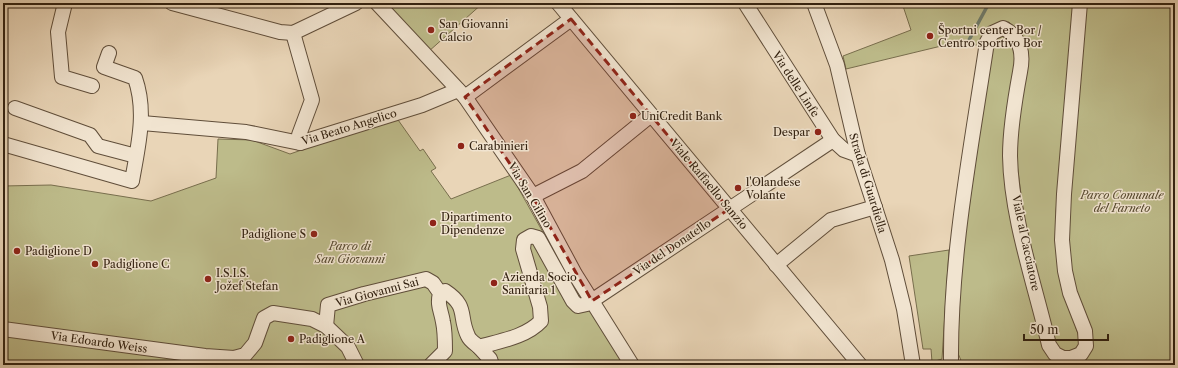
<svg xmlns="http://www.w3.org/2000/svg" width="1178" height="368" font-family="'Libre Caslon Text',serif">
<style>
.green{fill:#bdbb8a;stroke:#786e4d}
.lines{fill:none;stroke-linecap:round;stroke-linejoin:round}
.stream{stroke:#707c6c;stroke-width:3.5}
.minor-casing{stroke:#604e3a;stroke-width:16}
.minor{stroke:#f1e4d0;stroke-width:14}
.marked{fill:#8f2418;fill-opacity:0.2;stroke:#8f2418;stroke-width:3;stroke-dasharray:8 5;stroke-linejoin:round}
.poi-dot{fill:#8f2418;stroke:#f1e4d0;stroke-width:1.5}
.labels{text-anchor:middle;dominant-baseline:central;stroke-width:3;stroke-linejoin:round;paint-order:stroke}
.poi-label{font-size:11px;fill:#322110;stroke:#f1e4d0;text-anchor:start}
.street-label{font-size:11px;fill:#322110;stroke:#f1e4d0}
.park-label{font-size:11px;font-style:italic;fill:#55482e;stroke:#f1e4d0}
</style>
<rect width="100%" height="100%" fill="#e9d5b7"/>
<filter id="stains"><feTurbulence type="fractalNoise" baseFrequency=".005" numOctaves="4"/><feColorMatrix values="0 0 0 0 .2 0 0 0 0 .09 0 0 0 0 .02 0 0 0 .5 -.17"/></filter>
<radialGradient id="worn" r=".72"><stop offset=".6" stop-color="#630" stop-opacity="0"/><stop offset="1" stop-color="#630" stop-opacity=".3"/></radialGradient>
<g class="green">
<polygon points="384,3 483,3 428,52"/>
<path d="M902,3h172l-18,209 20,116 5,14 -7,8 -12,2 -8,-9 -30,-126 -8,-61 3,-124 -10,-10c-20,1 -22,5 -28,23h-10l-9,-4 -116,28 -3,-13 68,-26z"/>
<polygon points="1086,3 1175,3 1175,365 1077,365 1085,360 1091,346 1073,282 1068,248 1069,196"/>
<polygon points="1003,35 1012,42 1017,61 1007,108 1004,155 1043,342 1063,365 963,365 957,351 962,256 992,45 996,38"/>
<polygon points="396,117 420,151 423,149 436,168 431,171 451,199 511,175 573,286 627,365 3,365 3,186 51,185 151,201 216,178 218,139 252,140 290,154"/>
<polygon points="949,250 942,359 932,362 931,349 923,349 909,256"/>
</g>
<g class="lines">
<polyline class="stream" points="969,40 989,3"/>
<defs>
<g id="minor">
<polyline points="65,3 58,32 62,77 92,86"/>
<polyline points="172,3 280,32 293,33 356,3"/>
<polyline points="377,3 465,97 533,196 575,274 632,365"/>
<polyline points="558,3 860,365"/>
<polyline points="745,3 833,140 844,150 858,155"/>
<polyline points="814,3 837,65 858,155 892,260 904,309 913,365"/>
<polyline points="293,33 312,100 299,135 300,143"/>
<polyline points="465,97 571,19"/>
<polyline points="15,108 90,135 98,146 136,156"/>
<polyline points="142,123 246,132 300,143 422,105 458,90"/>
<path d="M3,144l129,37c6,-35 15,-69 3,-103l-31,-11 5,-14"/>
<polyline points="533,196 582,171 651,115"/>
<polyline points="776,265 831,220 875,207"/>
<path d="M440,293l5,-2c24,16 13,24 23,45 2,5 8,8 11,11 21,-6 47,-10 62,-26l-1,-14 -17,-58 1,-9 7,-4 7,2 35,63 5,5 9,-2 246,-164"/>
<path d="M326,326l2,-21 36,-11 62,-15 7,4 7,10c-3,13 1,17 3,29 2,9 2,20 2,29l-14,14"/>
<polyline points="3,329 205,356 234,358 245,355 255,343 264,318 273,313 312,319 326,326 348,347 357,365"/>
<polyline points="479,347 490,359 492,365"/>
<path d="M951,363c-1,-108 20,-214 36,-321l5,-9 11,-5c17,8 21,25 17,44 -5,27 -10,56 -10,84 1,61 25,129 39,189l6,9 8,4h8l10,-4 5,-8 -1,-15 -15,-38 -5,-22 -3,-31 2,-46 16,-191"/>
</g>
</defs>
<use href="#minor" class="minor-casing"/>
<use href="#minor" class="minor"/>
</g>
<path class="marked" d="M571,19l158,190 -137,92 -55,-97 -72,-107z"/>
<g class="poi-dot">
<circle cx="431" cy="30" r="4"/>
<circle cx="930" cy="36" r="4"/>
<circle cx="633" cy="116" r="4"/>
<circle cx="818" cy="132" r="4"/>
<circle cx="461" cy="146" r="4"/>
<circle cx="738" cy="188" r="4"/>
<circle cx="433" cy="223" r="4"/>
<circle cx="314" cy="234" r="4"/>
<circle cx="17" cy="251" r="4"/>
<circle cx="95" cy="264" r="4"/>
<circle cx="208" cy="279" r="4"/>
<circle cx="494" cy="283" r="4"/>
<circle cx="291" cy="339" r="4"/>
</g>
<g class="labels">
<g class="poi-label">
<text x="439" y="24">San Giovanni<tspan x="439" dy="13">Calcio</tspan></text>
<text x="938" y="30">Športni center Bor /<tspan x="938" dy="13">Centro sportivo Bor</tspan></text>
<text x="641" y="116">UniCredit Bank</text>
<text x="810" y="132" text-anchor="end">Despar</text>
<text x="469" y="146">Carabinieri</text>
<text x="746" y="182">l'Olandese<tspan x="746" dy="13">Volante</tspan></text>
<text x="441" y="217">Dipartimento<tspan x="441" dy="13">Dipendenze</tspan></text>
<text x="306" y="234" text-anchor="end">Padiglione S</text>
<text x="25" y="251">Padiglione D</text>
<text x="103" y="264">Padiglione C</text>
<text x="216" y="273">I.S.I.S.<tspan x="216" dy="13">Jožef Stefan</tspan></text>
<text x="502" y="277">Azienda Socio<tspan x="502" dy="13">Sanitaria 1</tspan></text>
<text x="299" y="339">Padiglione A</text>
</g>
<g class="street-label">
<text transform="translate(796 84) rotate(57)">Via delle Linfe</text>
<text transform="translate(349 127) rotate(-17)">Via Beato Angelico</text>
<text transform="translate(868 183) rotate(73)">Strada di Guardiella</text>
<text transform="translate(709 184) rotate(50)">Viale Raffaello Sanzio</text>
<text transform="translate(530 195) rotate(59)">Via San Cilino</text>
<text transform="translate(1026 243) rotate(78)">Viale al Cacciatore</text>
<text transform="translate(672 247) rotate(-34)">Via del Donatello</text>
<text transform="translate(377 292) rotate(-15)">Via Giovanni Sai</text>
<text transform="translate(99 342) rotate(8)">Via Edoardo Weiss</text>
</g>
<g class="park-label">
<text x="1122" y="195">Parco Comunale<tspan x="1122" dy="13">del Farneto</tspan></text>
<text x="350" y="246">Parco di<tspan x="350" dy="13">San Giovanni</tspan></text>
</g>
</g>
<rect width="1178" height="368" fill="none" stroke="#e9d5b7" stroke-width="16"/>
<rect x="4" y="4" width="1170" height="360" fill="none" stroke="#322110" stroke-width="2"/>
<rect x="8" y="8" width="1162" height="352" fill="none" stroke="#322110"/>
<path d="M1024 334v6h84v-6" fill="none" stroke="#322110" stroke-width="2"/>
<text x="1030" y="334" font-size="12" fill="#322110" stroke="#f1e4d0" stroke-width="3" paint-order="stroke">50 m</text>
<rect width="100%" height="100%" filter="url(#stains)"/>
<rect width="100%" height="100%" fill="url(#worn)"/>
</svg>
